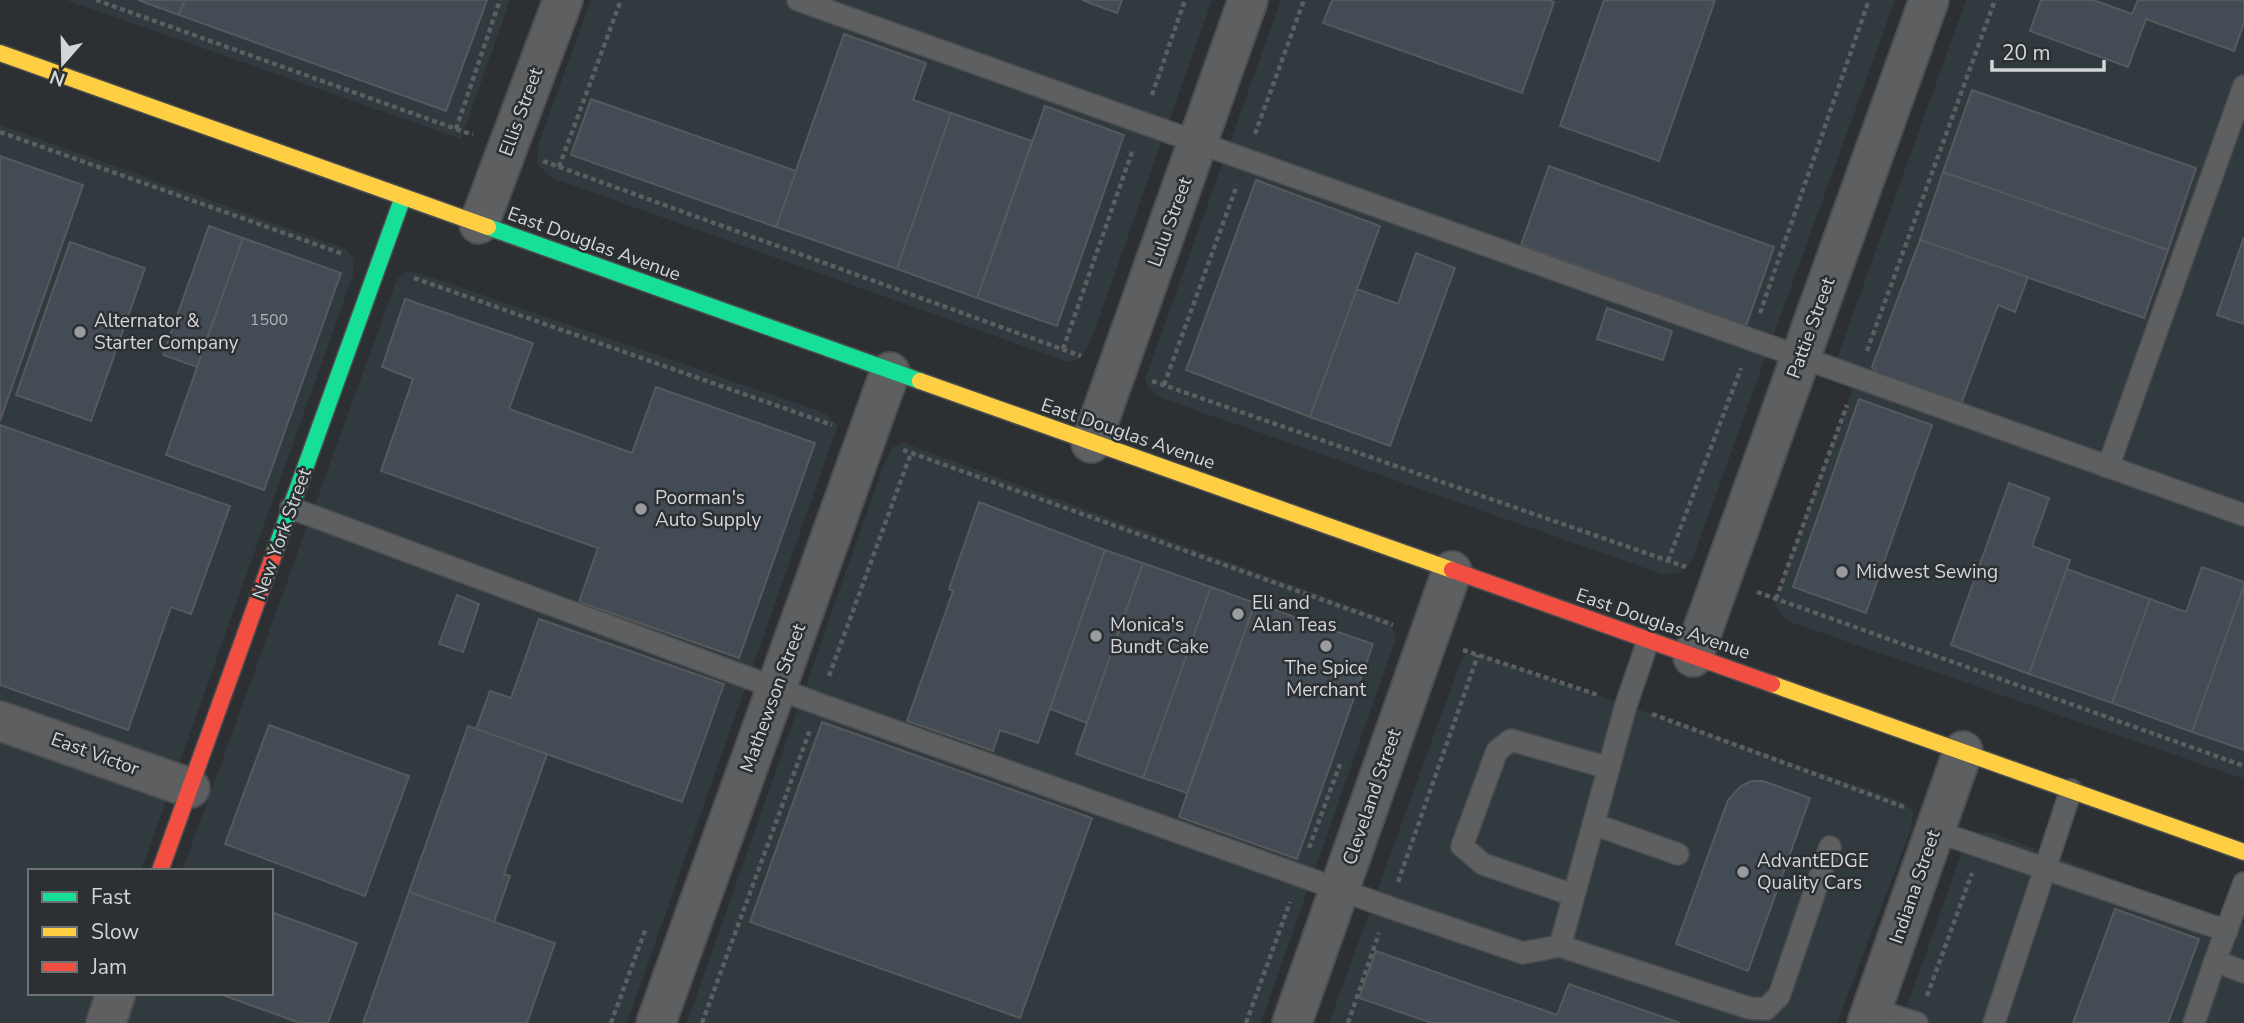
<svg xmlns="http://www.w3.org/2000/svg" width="2244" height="1023" font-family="'Nunito Sans',sans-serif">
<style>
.built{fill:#303a3f}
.building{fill:#434b55;stroke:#57595b;stroke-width:2}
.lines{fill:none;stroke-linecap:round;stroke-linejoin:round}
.lane-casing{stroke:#4b4d4f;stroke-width:24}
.street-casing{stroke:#4b4d4f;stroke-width:42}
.fast-casing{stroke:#4b4d4f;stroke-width:19}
.slow-casing{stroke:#4b4d4f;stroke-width:19}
.jam-casing{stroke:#4b4d4f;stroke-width:19}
.path{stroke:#5c5e5f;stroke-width:4.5;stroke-dasharray:5 3.5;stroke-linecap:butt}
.lane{stroke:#5d5f60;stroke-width:21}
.street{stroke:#5d5f60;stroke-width:38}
.fast{stroke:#16e098;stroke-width:16}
.slow{stroke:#ffcf43;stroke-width:16}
.jam{stroke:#f24e42;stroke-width:16}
.poi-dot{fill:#999c9e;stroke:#2c3033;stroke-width:2.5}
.labels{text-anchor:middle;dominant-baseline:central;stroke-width:5;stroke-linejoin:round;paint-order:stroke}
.number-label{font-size:16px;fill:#afb3b7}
.street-label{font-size:19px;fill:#d3d6d8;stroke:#2c3033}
.poi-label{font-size:19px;fill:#d3d6d8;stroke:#2c3033;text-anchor:start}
</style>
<rect width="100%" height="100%" fill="#2d3032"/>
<g class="built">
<polygon points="66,0 510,0 461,139"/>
<polygon points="591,0 1212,0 1090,343 1081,358 1068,362 552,178 537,164 538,145"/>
<polygon points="1281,0 1895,0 1694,555 1688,566 1678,573 1662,574 1161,398 1149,389 1145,379"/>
<polygon points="1966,0 2244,0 2244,779 1793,623 1780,614 1774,601 1859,371 1836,361"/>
<polygon points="0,125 346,249 354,259 353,275 141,871 30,871 30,993 97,993 86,1023 0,1023"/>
<polygon points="405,272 419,273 825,413 838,425 627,1023 127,1023 138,993 271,993 271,871 182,871 397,279"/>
<polygon points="904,443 1391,621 1396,638 1261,1023 687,1023 885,461 893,447"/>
<polygon points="1470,651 1899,800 1913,811 1911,829 1837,1023 1329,1023 1462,658"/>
<polygon points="1974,832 1994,833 2124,883 2244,924 2244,1023 1901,1023 1965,843"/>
</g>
<g class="building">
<polygon points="138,0 185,0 179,15"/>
<polygon points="185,0 487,0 446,111 179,15"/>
<polygon points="1082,0 1122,0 1117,13"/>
<polygon points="1332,0 1549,0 1554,2 1522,93 1323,23"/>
<polygon points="1604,0 1715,0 1659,161 1560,126"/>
<polygon points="2041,0 2093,0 2132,14 2138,0 2244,0 2244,23 2234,51 2146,19 2128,67 2030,31"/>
<polygon points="844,34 926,63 913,100 951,113 897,269 776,227"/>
<polygon points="1972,90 2196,168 2168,250 1943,172"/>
<polygon points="591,99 796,171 776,227 571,155"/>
<polygon points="1045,106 1124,135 1057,326 977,298"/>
<polygon points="951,113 1032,141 977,298 897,269"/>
<polygon points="0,156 83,185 0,421"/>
<polygon points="1549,166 1774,247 1746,326 1521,245"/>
<polygon points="1943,172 2168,250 2144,318 1920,240"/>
<polygon points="1256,180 1380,226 1310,417 1186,370"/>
<polygon points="209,226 243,238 197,367 163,355"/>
<polygon points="2244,237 2244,324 2217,315"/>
<polygon points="243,238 341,273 264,490 166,455"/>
<polygon points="1920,240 2028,277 2015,312 1998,305 1961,404 1878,374 1872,367"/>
<polygon points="70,242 145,268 91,421 16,395"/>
<polygon points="1416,253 1455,268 1390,446 1310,417 1357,289 1398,304"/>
<polygon points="405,299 533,343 509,409 632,453 656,387 815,443 739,658 579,602 598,548 381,471 413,379 382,367"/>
<polygon points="1607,308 1672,331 1663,360 1597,339"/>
<polygon points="1859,399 1932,425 1866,613 1793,587"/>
<polygon points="0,425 230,506 191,614 171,607 128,730 0,685"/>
<polygon points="2009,483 2049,498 2032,546 2070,560 2029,674 1951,645"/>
<polygon points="979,502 1105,550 1038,743 1000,730 993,751 907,721 953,591 949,589"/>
<polygon points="1105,550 1143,563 1087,723 1050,709"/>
<polygon points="1143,563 1211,587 1143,778 1076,754"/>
<polygon points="2202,567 2244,582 2244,586 2192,732 2112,703 2150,599 2186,612"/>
<polygon points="2067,569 2150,599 2112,703 2029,674"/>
<polygon points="2244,586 2244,750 2192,732"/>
<polygon points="1211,587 1255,603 1187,793 1143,778"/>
<polygon points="457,595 479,604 463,652 439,644"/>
<polygon points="1255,603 1373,644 1297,859 1179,817"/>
<polygon points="539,619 724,684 682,802 476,729 490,691 511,698"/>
<polygon points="822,722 1092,818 1020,1018 750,922"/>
<polygon points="269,725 409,776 365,896 225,844"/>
<polygon points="468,726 547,754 504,874 510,876 494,922 409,892"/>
<polygon points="1751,781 1763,781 1810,798 1748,971 1676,944 1728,800 1741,786"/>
<polygon points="409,892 555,943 527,1023 363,1023"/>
<polygon points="2115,909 2199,939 2168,1023 2073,1023"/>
<polygon points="271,912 357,943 328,1023 300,1023 217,993 271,993"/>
<polygon points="1376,951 1557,1015 1569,984 1680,1023 1432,1023 1359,998"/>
</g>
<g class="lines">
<defs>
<g id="lane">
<polyline points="798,0 2244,515"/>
<polyline points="2108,467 2244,86"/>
<polyline points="291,508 819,704 1394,909 1523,953 1560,946"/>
<polyline points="1648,641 1626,705 1560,946 1749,1008 1766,1009 1779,996 1830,847"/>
<polyline points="1593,824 1678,854"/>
<polyline points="1935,831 2227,931"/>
<polyline points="1573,895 1483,864 1462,846 1497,751 1511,740 1609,768"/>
<polyline points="2215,961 2244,883"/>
<polyline points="1872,1009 1917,1023"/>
<polyline points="1994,1023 2071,790"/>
<polyline points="2194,1023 2215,961 2244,972"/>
</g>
<g id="street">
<polyline points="479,224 563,0"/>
<polyline points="1091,443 1248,0"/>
<polyline points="1693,657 1929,0"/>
<polyline points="0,721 190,788"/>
<polyline points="106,1023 116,993"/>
<polyline points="656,1023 890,372"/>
<polyline points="1292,1023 1452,571"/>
<polyline points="1867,1023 1963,751"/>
</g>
<g id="fast">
<polyline points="488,227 920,381"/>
<polyline points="274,554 403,197"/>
</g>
<g id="slow">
<polyline points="0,53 488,227"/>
<polyline points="920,381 1452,570"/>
<polyline points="1772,684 2244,852"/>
</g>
<g id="jam">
<polyline points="1452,570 1772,684"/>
<polyline points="160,871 274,554"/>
</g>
</defs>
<use href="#lane" class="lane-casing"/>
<use href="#street" class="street-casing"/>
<use href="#fast" class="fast-casing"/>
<use href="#slow" class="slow-casing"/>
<use href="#jam" class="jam-casing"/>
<g class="path">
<polyline points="96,0 473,135"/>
<polyline points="1152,95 1185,0"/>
<polyline points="456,129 500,0"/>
<polyline points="0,132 343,254"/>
<polyline points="1255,134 1304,0"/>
<polyline points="543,161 1081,356"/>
<polyline points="559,167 621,0"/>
<polyline points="414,278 832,425"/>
<polyline points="1760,313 1869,0"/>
<polyline points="1063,349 1133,149"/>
<polyline points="1867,351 1995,0"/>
<polyline points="1152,381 1686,567"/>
<polyline points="1164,385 1237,185"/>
<polyline points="903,450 1393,625"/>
<polyline points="1668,561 1741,368"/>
<polyline points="1757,592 2244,766"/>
<polyline points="1776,599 1847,405"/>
<polyline points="1463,650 1598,695"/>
<polyline points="829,676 911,453"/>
<polyline points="1652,714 1904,807"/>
<polyline points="1309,848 1340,764"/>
<polyline points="1398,882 1478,655"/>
<polyline points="1927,996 1972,873"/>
<polyline points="611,1023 646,928"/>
<polyline points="702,1023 810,730"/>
<polyline points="1246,1023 1290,902"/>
<polyline points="1348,1023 1379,933"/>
</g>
<use href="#lane" class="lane"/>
<use href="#street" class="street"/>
<use href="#fast" class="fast"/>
<use href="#slow" class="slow"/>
<use href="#jam" class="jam"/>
</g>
<g class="poi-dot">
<circle cx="80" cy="332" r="7"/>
<circle cx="641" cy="509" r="7"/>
<circle cx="1842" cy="572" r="7"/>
<circle cx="1238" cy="614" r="7"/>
<circle cx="1096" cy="636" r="7"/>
<circle cx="1326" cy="646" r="7"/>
<circle cx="1743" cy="872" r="7"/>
</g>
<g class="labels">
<g class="number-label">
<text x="269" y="320">1500</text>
</g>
<g class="street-label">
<text transform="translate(521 112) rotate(-70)">Ellis Street</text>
<text transform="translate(1170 222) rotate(-70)">Lulu Street</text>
<text transform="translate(594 244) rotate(20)">East Douglas Avenue</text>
<text transform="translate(1811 328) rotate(-70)">Pattie Street</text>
<text transform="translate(1128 434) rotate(19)">East Douglas Avenue</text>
<text transform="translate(282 534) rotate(-70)">New York Street</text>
<text transform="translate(1663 624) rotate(19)">East Douglas Avenue</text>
<text transform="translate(773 698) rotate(-70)">Mathewson Street</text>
<text transform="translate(95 754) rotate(20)">East Victor</text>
<text transform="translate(1372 797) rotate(-71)">Cleveland Street</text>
<text transform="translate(1915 887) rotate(-71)">Indiana Street</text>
</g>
<g class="poi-label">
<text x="94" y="321">Alternator &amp;<tspan x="94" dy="22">Starter Company</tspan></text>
<text x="655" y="498">Poorman's<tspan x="655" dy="22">Auto Supply</tspan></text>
<text x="1856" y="572">Midwest Sewing</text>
<text x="1252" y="603">Eli and<tspan x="1252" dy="22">Alan Teas</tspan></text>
<text x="1110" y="625">Monica's<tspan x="1110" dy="22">Bundt Cake</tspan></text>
<text x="1326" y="668" text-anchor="middle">The Spice<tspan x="1326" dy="22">Merchant</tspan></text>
<text x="1757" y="861">AdvantEDGE<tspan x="1757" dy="22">Quality Cars</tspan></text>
</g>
</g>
<rect x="28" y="869" width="245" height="126" fill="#2c3033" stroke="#6f7275" stroke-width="2"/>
<rect x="42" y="892" width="35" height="10" fill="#16e098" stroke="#6f7275" stroke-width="2"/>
<text x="91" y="904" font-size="21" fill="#d3d6d8">Fast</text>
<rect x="42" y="927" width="35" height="10" fill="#ffcf43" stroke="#6f7275" stroke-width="2"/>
<text x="91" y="939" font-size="21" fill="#d3d6d8">Slow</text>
<rect x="42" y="962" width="35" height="10" fill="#f24e42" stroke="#6f7275" stroke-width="2"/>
<text x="91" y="974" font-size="21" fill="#d3d6d8">Jam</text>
<g transform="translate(63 63) rotate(200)" stroke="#2c3033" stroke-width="5" paint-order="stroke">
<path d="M0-5L12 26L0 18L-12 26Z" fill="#d3d6d8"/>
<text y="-10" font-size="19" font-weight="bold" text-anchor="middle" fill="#d3d6d8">N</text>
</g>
<path d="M1992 60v10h112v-10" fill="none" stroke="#d3d6d8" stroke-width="3.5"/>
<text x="2002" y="60" font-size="21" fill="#d3d6d8" stroke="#2c3033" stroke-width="5" paint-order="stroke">20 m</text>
</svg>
